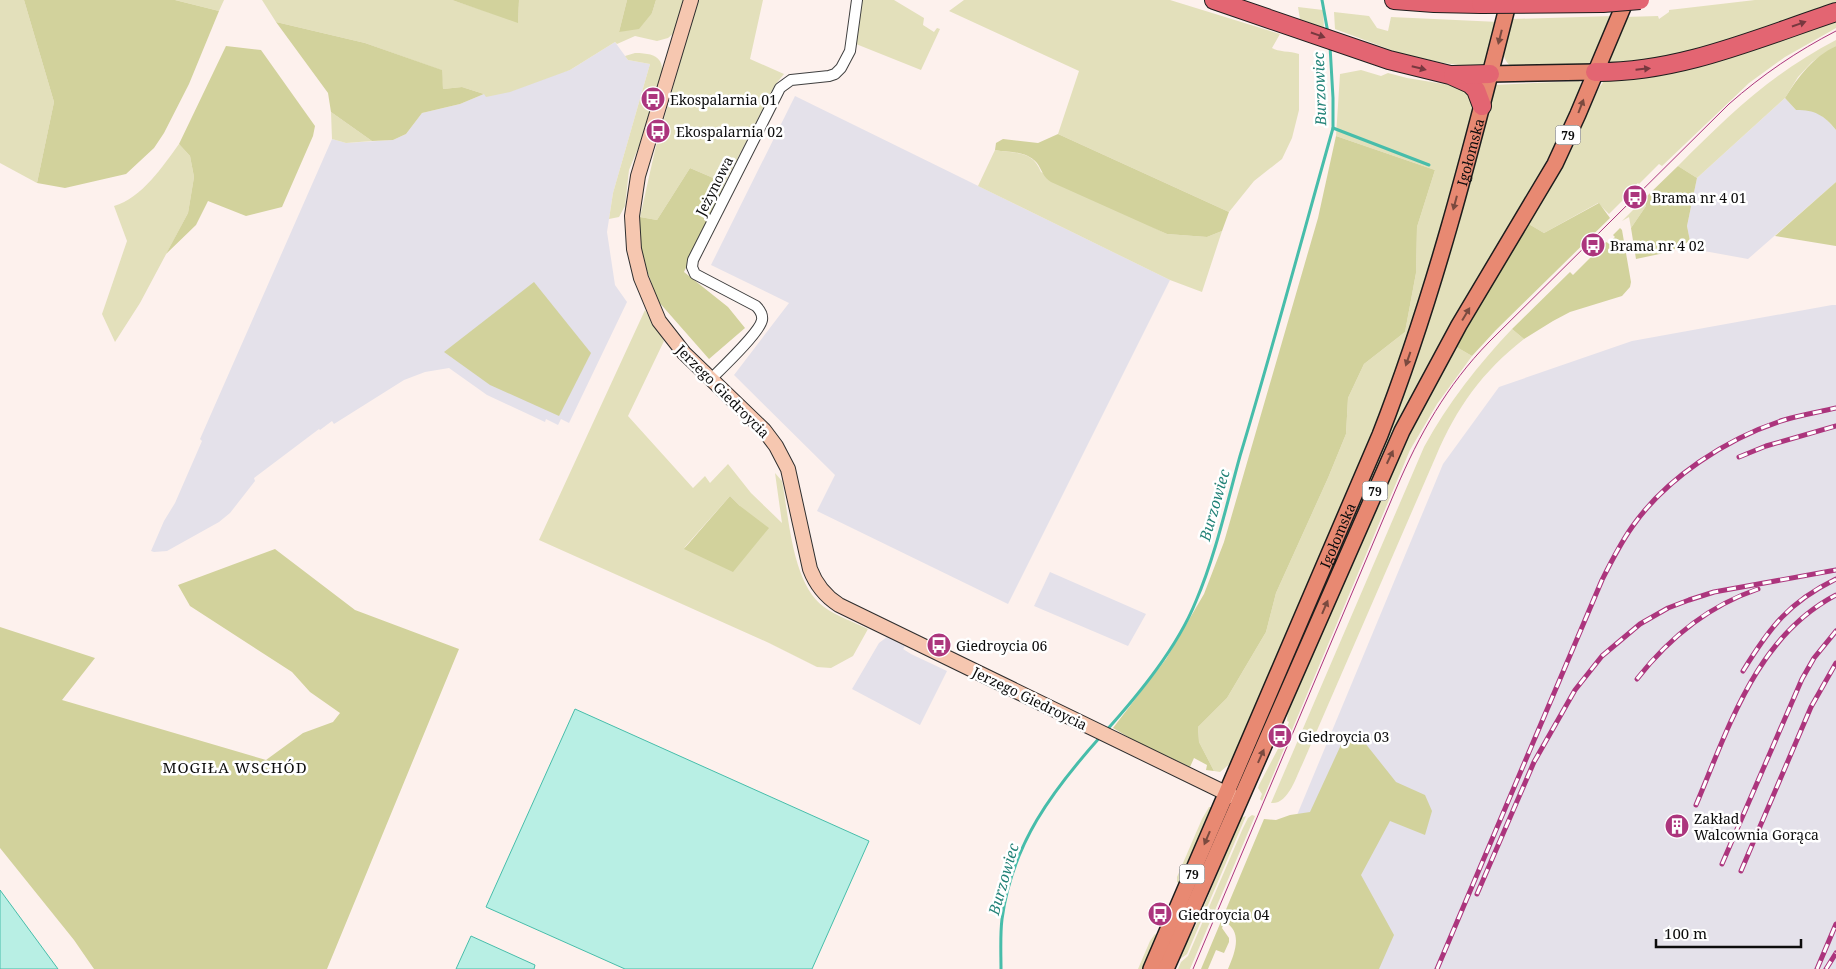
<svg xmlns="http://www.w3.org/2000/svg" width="1836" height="969" font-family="'Noto Serif',serif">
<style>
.industrial{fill:#e4e1ea}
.green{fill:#e3e0bb;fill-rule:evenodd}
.forest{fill:#d2d29c}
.water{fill:#b8efe4;stroke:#47bdaa}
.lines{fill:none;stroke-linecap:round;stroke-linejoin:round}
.stream{stroke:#47bdaa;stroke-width:3}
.street-casing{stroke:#3f3f3f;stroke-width:12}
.secondary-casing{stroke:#2e2e2e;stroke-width:16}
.primary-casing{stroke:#1d1d1d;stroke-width:18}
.highway-casing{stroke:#1d1d1d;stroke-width:20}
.street{stroke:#fff;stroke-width:10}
.secondary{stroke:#f6c7b0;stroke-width:14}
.primary{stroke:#e88972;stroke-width:15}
.highway{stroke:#e36572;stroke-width:18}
.tram{stroke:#ac357d;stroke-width:1}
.rail-casing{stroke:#ac357d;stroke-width:5}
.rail{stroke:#fff;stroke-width:3;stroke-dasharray:9;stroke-linecap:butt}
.highway-bridge-casing{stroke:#1d1d1d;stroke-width:20;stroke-linecap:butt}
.highway-bridge{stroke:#e36572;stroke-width:18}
.oneway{fill:#78383f}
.oneway2{fill:#7a4a3f}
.labels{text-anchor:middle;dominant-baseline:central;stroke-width:5;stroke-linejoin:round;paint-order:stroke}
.shield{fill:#fff;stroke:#555;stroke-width:1}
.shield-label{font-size:12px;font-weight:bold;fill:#0c0c0c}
.poi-label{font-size:14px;fill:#0c0c0c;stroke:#fff;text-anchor:start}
.street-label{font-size:14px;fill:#0c0c0c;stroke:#fff}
.water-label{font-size:15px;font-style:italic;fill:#228277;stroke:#fff}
.neighbourhood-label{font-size:15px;letter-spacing:1px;fill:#0c0c0c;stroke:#fff}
</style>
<rect width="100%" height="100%" fill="#fdf1ed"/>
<g class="industrial">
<polygon points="615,42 628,60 650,64 613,193 607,232 615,285 627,302 569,423 561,419 558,425 546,419 545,422 487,395 449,368 425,372 404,380 334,424 332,421 320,430 319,429 254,478 255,481 230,513 219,522 167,551 154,552 151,551 164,521 175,503 202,441 200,439 332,139 346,143 393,140 406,134 422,113 460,104 484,94 570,70"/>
<polygon points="795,96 1170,280 1008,604 817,511 835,475 734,375 789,303 711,265"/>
<polygon points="1785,98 1796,110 1810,110 1819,114 1826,119 1836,130 1836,182 1748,259 1704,251 1690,241 1687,226 1697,178"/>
<polygon points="1832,305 1836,305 1836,969 1233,969 1443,464 1499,387 1632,341"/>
<polygon points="1050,572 1146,614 1128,646 1034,606"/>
<polygon points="887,637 905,646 903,649 911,654 947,671 920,725 852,689 879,643"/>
</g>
<g class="green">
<polygon points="0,0 24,0 54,102 37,183 0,163"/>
<polygon points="175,0 224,0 219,11"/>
<polygon points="262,0 452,0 518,22 519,0 627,0 619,32 652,13 656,0 683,0 674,33 668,38 657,41 635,36 617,44 615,42 570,70 510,92 486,97 484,94 462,87 443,89 441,70 365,43 276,22"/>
<polygon points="698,0 763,0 750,59 784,74 775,85 725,183 690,168 657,220 640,217 655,150"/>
<polygon points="862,0 894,0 924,18 923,25 934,32 937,28 940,29 921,70 856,44"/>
<path d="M964,0h206l110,34 -8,14c6,4 18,3 27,6v56l-7,28 -10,21 -28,22 -25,31 -171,-78 21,-63 -130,-60z"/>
<polygon points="1755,0 1836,0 1836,6 1683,57 1606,67 1624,17 1658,16 1659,19 1669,12 1669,10"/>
<polygon points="1298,7 1323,10 1324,28 1300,19"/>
<polygon points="1334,12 1369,16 1377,28 1388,31 1391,17 1499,22 1486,67 1480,68 1444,63 1399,53 1335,29"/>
<path d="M1613,16l-20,44 -7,5 -74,2c-17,-12 -5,-32 0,-48z"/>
<polygon points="1836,19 1836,28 1785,57 1749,83 1662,166 1659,164 1639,184 1638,183 1631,189 1632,191 1609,214 1598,203 1544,233 1527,223 1563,165 1599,88 1604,81"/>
<path d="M1836,40v6l-24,16 -14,15 -13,21 -88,80 -19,-12c51,-51 93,-92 158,-126z"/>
<path d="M635,53c25,0 31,8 25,31h-2l-19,62 -10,24 -4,36 -6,11 -10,2 4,-26 37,-129 -22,-4 -3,-4z"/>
<polygon points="1361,70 1381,76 1388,73 1407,78 1456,86 1468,85 1476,103 1426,283 1369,447 1232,762 1220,772 1214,771 1199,742 1198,727 1227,698 1266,632 1276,593 1328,478 1346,434 1348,398 1364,364 1405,332 1416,273 1417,227 1435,170 1336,136 1340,74"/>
<polygon points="1579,81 1581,83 1580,89 1556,143 1523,206 1456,319 1272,713 1285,668 1397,408 1493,85"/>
<polygon points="331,112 372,141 346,143 332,139"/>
<path d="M179,144l11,12 4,21 -6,36 -48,90 -25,39 -13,-28 25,-73 -13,-35c28,-8 49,-40 65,-62z"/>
<path d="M995,150c19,4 37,-1 46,22l126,62 40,3 15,-6 -20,61 -32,-12 -192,-94z"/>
<polygon points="1646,197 1646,206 1631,228 1629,217 1622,221"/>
<path d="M645,310l19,31 -36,75 65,72 12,-12 5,7 18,-19 23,29 31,30 -7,-50 7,8c7,36 10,103 42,126 12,9 30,15 44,22l-15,27 -22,12 -14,-1 -48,-24 -230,-103zM730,496l10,10 -56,42z"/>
<path d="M1512,329l12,10c-42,33 -67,68 -88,117l-134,309c-6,12 -14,40 -31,38l153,-356c24,-44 54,-82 88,-118z"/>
<polygon points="1453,345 1472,356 1437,404 1410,450 1262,801 1260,799 1262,794 1258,788 1259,785 1280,745 1289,722 1287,721 1288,706 1381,489"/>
<polygon points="1209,807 1211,807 1211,813 1189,866 1179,883 1177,882 1177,877 1202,819"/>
<polygon points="1252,815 1255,816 1190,969 1178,969 1181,962 1188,956 1243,828 1248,818"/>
<polygon points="1246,816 1187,954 1179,960 1175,969 1173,969 1197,923 1238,824 1241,818"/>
<polygon points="1155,934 1157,935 1145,969 1138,969 1150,941"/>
</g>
<g class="forest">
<polygon points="24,0 175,0 219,11 189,84 164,133 154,148 126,174 65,188 37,183 54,102"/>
<polygon points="452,0 519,0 518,23"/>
<polygon points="627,0 656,0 652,13 639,29 619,32"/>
<polygon points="276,22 365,43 442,70 443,89 462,87 484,94 460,104 422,113 406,134 393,140 372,141 331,112 328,93"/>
<polygon points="226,46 261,50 315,126 313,136 282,207 246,216 208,201 196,225 166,254 188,213 194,177 190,156 179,144"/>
<path d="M1836,46v84c-12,-15 -21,-20 -40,-20l-11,-12c13,-21 28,-41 51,-52z"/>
<path d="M1058,134l171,78 -7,19 -15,6 -40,-3 -116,-52c-8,-5 -9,-12 -14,-19 -12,-13 -27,-10 -42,-13l1,-7 7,-4 35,4z"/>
<polygon points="1336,136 1435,170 1417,227 1416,273 1405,332 1364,364 1348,398 1346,434 1328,478 1276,593 1266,632 1227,698 1198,727 1199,742 1214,771 1206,770 1207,765 1194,758 1190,767 1135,741 1113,728 1166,659 1204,594 1224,542 1318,218"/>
<polygon points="1678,166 1697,178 1687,226 1690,241 1669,252 1636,259 1631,228 1646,206 1646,197"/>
<polygon points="690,168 725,183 684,272 728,307 745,328 709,359 658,301 639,248 640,217 657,220"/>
<polygon points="1836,182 1836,246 1775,236"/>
<polygon points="1599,203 1610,218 1496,330 1472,356 1453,345 1527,223 1544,233"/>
<polygon points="1620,228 1622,230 1631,282 1630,287 1622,296 1570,312 1553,321 1524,339 1512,329 1570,272 1573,275 1606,242 1608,243 1615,237 1613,235"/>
<polygon points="534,282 591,353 559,416 490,385 444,352"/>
<polygon points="730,496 740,506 769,528 733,572 684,549"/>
<polygon points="275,549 355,610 459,649 327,969 94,969 74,940 0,848 0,627 95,658 62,700 266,760 303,733 333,722 340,713 310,692 292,672 190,606 178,585"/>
<path d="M1346,734l19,9 31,39 29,13 7,16 -7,24 -35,-14 -29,54 33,60 -15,34h-151c7,-16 15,-37 -3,-47l-3,6 7,10v4l-5,11 -8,-3 -8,19h-7l63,-150 12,1 14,-5 20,-3z"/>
</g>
<g class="water">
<polygon points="575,709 869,841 812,969 625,969 486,907"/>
<polygon points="0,890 58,969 0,969"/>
<polygon points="471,936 535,965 534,969 456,969"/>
</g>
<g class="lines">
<g class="stream">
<polyline points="1322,0 1328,33"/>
<polyline points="1333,128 1429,165"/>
<path d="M1105,732c34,-38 72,-84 91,-131 19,-44 31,-98 44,-145 33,-109 62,-218 93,-328v-30l-3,-52"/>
<path d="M1001,969c0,-16 -1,-34 1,-50 10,-75 50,-128 99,-183"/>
</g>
<defs>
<path id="street" d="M711,379c10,-10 49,-47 51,-59 1,-6 -2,-10 -6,-14l-61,-32 -3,-7 1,-7 87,-172 11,-8 38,-4 6,-2 6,-6 9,-17 7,-51"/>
<path id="secondary" d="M691,0l-53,176 -6,40 2,33 7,29 18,43 25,32 80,77 12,16 12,23 22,100c6,16 15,27 29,36l397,193"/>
<g id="primary">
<polyline points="1490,74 1595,72"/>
<path id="s1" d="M1151,969l229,-534c55,-141 92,-289 129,-435"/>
<polyline points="1166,969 1402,431 1459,325 1555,164 1578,114 1626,0"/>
</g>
<g id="highway">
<polyline points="1214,0 1389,60 1450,75 1470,84 1476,90 1482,106"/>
<polyline points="1394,0 1434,3 1481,4"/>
<path d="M1595,72c84,1 163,-34 241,-60"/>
<polyline points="1453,75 1490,74"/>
</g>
</defs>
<use href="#street" class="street-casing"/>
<use href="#secondary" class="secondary-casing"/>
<use href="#primary" class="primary-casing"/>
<use href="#highway" class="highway-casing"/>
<use href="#street" class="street"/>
<use href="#secondary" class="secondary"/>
<use href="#primary" class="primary"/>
<use href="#highway" class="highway"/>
<path class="tram" d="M1193,969l203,-480c23,-54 51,-104 93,-147l240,-238c33,-29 68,-53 107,-73"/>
<defs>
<g id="rail">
<polyline points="1739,457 1766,446 1836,426"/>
<path d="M1743,671c27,-44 46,-69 93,-92"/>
<path d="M1637,679c32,-41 71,-73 121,-90"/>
<path d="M1696,805c33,-78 60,-168 140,-210"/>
<polyline points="1722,864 1802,679 1814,658 1836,631"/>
<polyline points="1741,871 1811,707 1836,663"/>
<polyline points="1477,894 1534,762 1575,690 1602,656 1640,624 1668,608 1689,600 1714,592 1836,570"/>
<path d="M1437,969l165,-389c9,-18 18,-36 30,-53 34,-49 95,-89 152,-107 17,-5 35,-8 52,-12"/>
<polyline points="1817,969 1836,924"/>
<polyline points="1826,969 1836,953"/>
</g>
</defs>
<use href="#rail" class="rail-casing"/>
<use href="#rail" class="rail"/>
<defs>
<polyline id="highway-bridge" points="1481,4 1603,3 1640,0"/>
</defs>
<use href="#highway-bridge" class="highway-bridge-casing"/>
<use href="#highway-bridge" class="highway-bridge"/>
</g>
<defs><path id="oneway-solid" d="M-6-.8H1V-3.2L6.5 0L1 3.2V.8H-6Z" transform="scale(1.25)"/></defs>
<g class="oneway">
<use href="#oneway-solid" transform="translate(1799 24) rotate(-19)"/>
<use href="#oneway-solid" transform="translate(1318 35) rotate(19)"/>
<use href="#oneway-solid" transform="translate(1419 68) rotate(14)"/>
<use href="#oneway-solid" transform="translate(1643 69) rotate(-6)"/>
</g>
<g class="oneway2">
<use href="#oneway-solid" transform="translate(1500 37) rotate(104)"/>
<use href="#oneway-solid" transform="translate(1581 106) rotate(-69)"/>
<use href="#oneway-solid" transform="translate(1455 203) rotate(105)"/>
<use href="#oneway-solid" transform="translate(1466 314) rotate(-59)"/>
<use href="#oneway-solid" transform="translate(1408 359) rotate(109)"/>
<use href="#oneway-solid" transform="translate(1390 457) rotate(-65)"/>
<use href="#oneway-solid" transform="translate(1325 607) rotate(-67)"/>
<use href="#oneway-solid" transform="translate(1261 756) rotate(-66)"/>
<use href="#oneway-solid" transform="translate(1207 838) rotate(113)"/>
</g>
<defs>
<symbol id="bus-disc" viewBox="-11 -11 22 22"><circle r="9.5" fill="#ac357d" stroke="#fff"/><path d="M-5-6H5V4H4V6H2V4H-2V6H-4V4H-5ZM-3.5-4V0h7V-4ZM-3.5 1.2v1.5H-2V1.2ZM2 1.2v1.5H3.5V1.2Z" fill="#fff"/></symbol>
<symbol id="building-disc" viewBox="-11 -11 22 22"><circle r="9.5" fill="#ac357d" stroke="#fff"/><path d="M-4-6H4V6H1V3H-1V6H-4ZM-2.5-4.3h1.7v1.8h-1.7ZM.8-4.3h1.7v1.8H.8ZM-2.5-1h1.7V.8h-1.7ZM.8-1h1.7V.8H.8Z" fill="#fff"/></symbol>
</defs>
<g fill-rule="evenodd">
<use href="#bus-disc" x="639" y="85" width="28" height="28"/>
<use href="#bus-disc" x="644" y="117" width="28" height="28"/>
<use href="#bus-disc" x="1621" y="183" width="28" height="28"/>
<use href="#bus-disc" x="1579" y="231" width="28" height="28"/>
<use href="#bus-disc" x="925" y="631" width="28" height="28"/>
<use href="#bus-disc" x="1266" y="722" width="28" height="28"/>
<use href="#building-disc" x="1663" y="812" width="28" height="28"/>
<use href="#bus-disc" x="1146" y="900" width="28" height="28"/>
</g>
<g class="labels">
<g class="shield">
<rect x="1555.5" y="125.5" width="25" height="19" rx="4"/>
<rect x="1362.5" y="481.5" width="25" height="19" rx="4"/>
<rect x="1179.5" y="864.5" width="25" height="19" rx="4"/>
</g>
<g class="shield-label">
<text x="1568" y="135">79</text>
<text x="1375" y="491">79</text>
<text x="1192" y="874">79</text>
</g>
<g class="poi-label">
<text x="670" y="99">Ekospalarnia 01</text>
<text x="676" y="131">Ekospalarnia 02</text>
<text x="1652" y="197">Brama nr 4 01</text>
<text x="1610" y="245">Brama nr 4 02</text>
<text x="956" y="645">Giedroycia 06</text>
<text x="1298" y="736">Giedroycia 03</text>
<text x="1694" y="818">Zakład<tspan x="1694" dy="16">Walcownia Gorąca</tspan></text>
<text x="1178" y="914">Giedroycia 04</text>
</g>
<g class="street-label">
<text stroke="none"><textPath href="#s1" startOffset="878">Igołomska</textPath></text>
<text transform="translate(714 186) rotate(-63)">Jeżynowa</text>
<text transform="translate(723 391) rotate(45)">Jerzego Giedroycia</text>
<text stroke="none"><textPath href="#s1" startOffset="472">Igołomska</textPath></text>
<text transform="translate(1030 698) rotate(26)">Jerzego Giedroycia</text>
</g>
<g class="water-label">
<text transform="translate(1319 89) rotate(-92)">Burzowiec</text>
<text transform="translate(1214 505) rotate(-74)">Burzowiec</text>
<text transform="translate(1003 879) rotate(-74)">Burzowiec</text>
</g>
<g class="neighbourhood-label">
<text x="235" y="767">MOGIŁA WSCHÓD</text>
</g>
</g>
<path d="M1656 939v8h145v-8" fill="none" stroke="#0c0c0c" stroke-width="2.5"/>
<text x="1664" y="939" font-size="15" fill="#0c0c0c" stroke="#ffffff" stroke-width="4" paint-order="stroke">100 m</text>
</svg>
